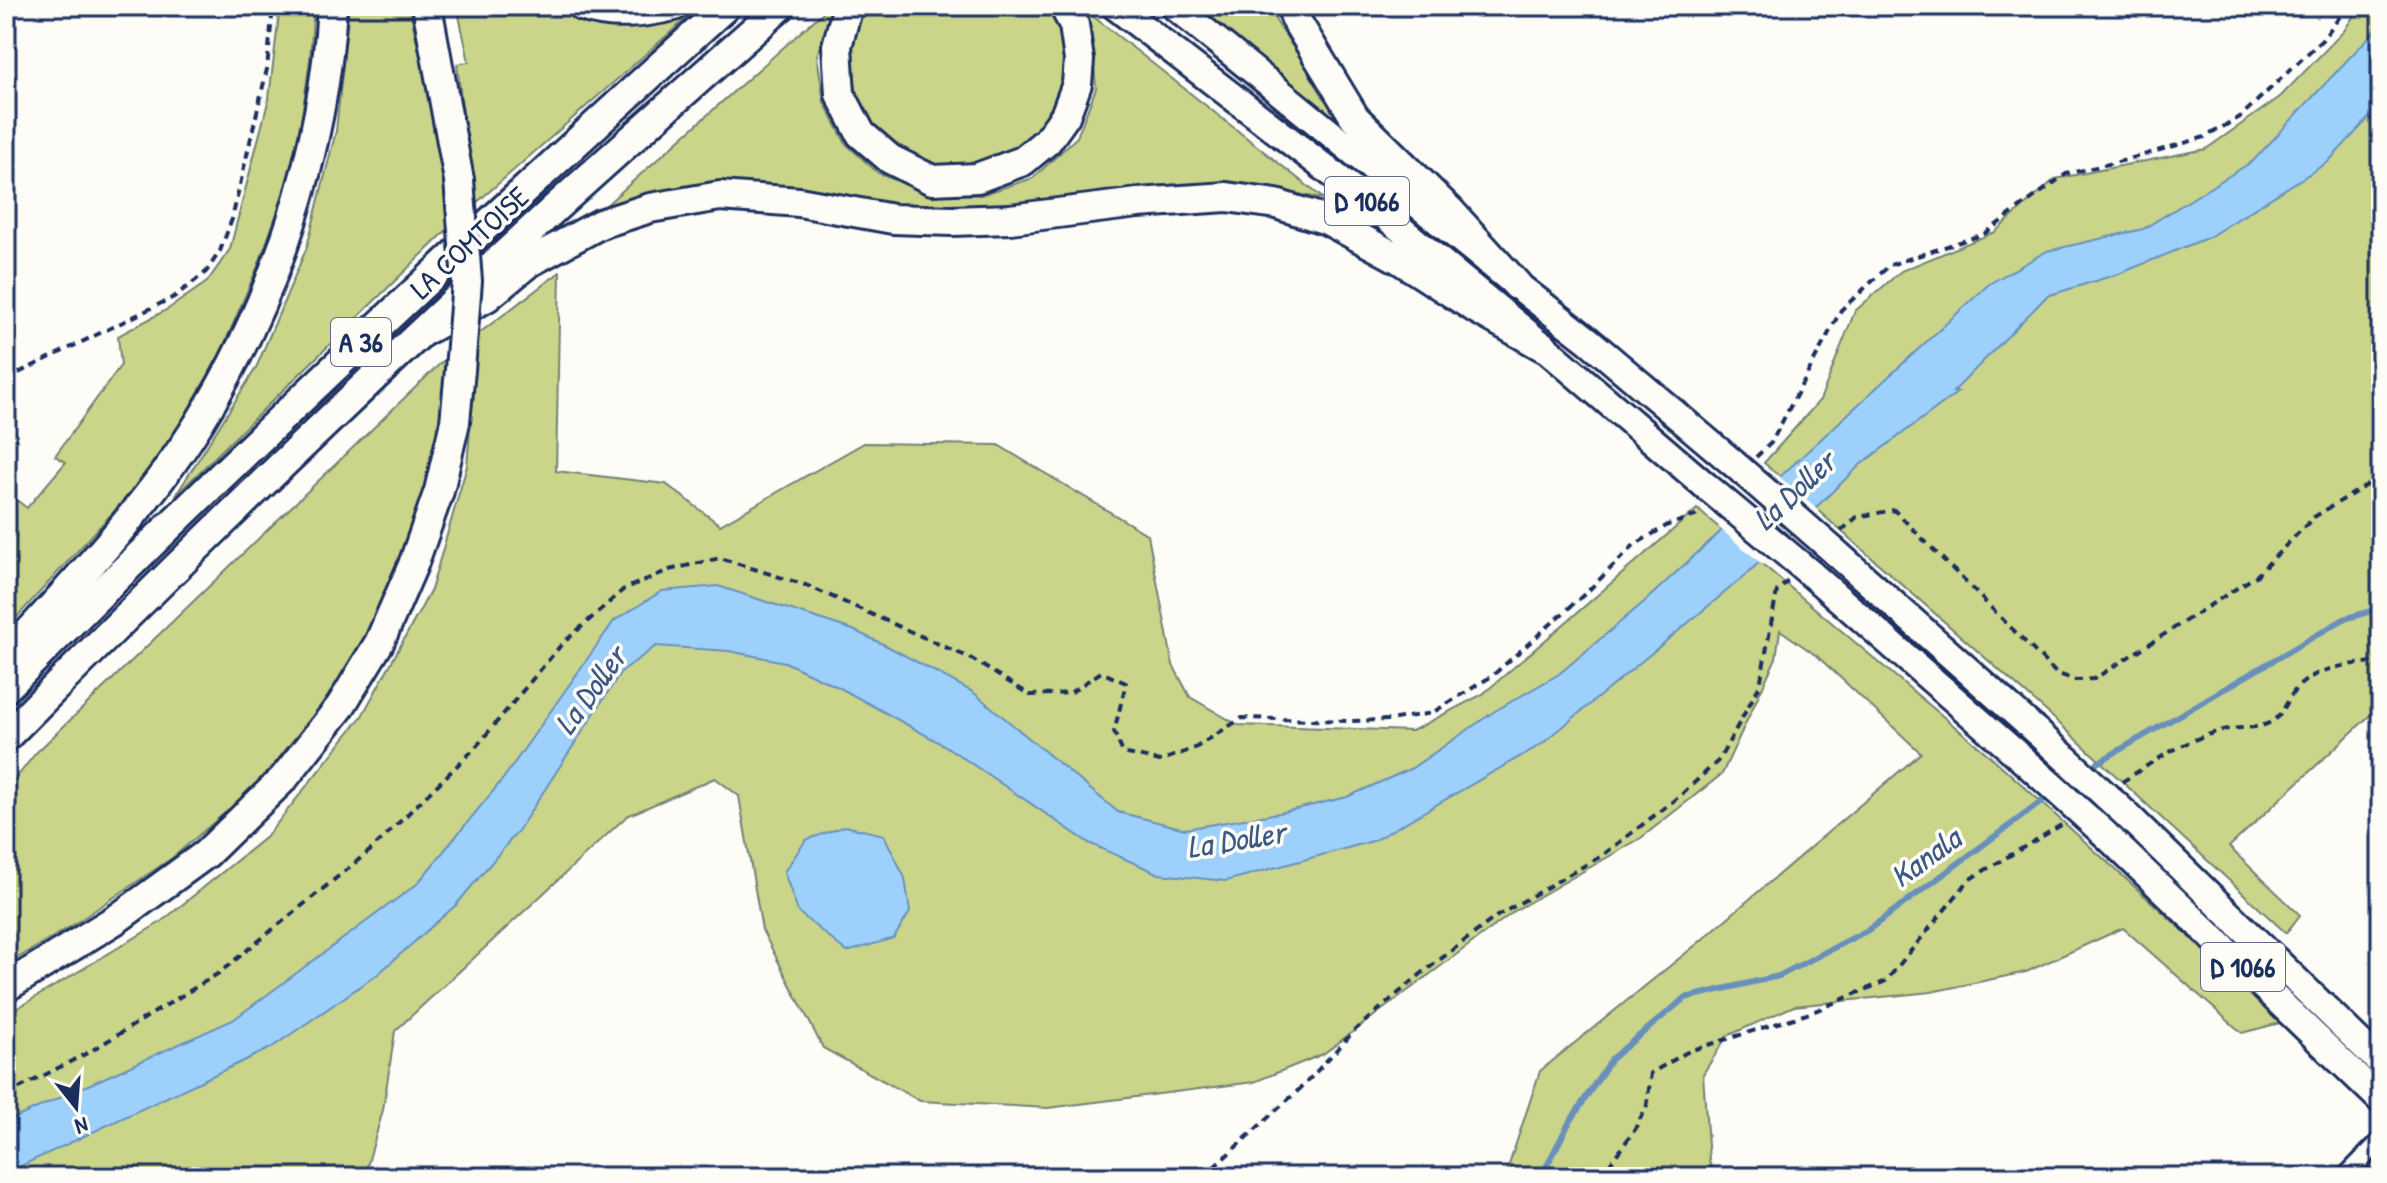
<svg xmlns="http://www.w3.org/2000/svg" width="2387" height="1183" font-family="'Patrick Hand',sans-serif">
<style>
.green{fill:#cad589;stroke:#728274;stroke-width:2}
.water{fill:#9dd1fb;stroke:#6990bc;stroke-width:2}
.pier{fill:#fdfcf7}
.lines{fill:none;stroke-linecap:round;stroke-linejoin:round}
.stream{stroke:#6990bc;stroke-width:6}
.minor-casing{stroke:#1b2f5e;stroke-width:22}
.trunk-casing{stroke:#1b2f5e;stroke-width:32}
.motorway-casing{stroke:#1b2f5e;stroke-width:34}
.path{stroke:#1b2f5e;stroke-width:4;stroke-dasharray:8 6;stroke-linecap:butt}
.minor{stroke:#fdfcf7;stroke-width:16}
.trunk{stroke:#fdfcf7;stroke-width:26}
.motorway{stroke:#fdfcf7;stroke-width:28}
.trunk-bridge-casing{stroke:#1b2f5e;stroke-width:32;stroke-linecap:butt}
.motorway-bridge-casing{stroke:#1b2f5e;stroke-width:34;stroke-linecap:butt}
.trunk-bridge{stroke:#fdfcf7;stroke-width:26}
.motorway-bridge{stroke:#fdfcf7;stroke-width:28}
.labels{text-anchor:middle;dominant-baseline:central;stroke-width:7;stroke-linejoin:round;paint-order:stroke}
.shield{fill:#fdfcf7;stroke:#5f6c8c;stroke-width:2}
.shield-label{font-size:28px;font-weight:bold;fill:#1b2f5e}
.street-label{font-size:30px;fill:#1b2f5e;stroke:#fdfcf7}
.water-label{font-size:32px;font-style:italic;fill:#3c5885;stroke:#fdfcf7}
</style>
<rect width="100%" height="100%" fill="#fdfcf7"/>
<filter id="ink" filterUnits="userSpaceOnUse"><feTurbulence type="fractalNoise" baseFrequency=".0125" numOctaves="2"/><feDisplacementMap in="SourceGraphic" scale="16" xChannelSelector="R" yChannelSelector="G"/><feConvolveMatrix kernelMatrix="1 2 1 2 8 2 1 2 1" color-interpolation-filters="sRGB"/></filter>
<g filter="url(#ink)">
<g class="green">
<polygon points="280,6 314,6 310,59 299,138 287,186 258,266 219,357 179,426 137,486 6,629 6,492 27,508 66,462 55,456 121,365 118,336 168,309 207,282 230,249 269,98"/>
<path d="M349,6h60c16,74 34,148 39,223l-272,266 80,-127 51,-121 29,-116z"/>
<polygon points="457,6 547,6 608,26 688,17 474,205 457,64 469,62"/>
<polygon points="830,6 836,6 817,55 824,102 846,144 878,173 923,192 981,195 1033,178 1077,137 1096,88 1092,42 1080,6 1324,199 1248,184 1164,185 1058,200 961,210 882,204 789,187 697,185 639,199 595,215"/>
<polygon points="865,6 1051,6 1058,15 1070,59 1061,102 1033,139 1002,161 960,169 916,162 879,137 858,99 849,51"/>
<polygon points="1196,6 1271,6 1276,21 1344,125"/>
<polygon points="2360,6 2381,6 2381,705 2229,847 2300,915 2286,933 2048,713 1764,463 1820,400 1855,311 1901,271 1995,232 2055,179 2206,149 2280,97 2344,31"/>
<polygon points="560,272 556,471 666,484 720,525 864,443 998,445 1148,535 1173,665 1190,697 1238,725 1412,731 1483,694 1697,509 1997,762 2284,1022 2242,1033 2123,928 2026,972 1931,992 1794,1006 1727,1036 1703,1074 1709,1160 1714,1177 1505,1177 1540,1071 1697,944 1921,753 1817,656 1780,630 1776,658 1722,774 1641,838 1516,910 1323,1054 1254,1082 1048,1108 920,1101 823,1048 762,930 739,796 715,778 627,816 395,1031 383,1110 364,1177 6,1177 6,1015 161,922 267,836 362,716 431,590 467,466 478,334"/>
<polygon points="449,355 445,404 434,462 400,569 355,661 266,778 172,858 73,925 6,965 6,791 35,754"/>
</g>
<g class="water">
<polygon points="2381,24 2381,105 2328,162 2209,237 2121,273 2047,296 1953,392 1958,392 1860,465 1747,574 1542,744 1373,841 1226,881 1159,874 1089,843 944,745 842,689 785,662 729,651 656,646 621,672 518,831 456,905 378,974 271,1048 6,1173 6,1122 233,1020 417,884 503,779 614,621 662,591 718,586 853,630 889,647 973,692 1118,812 1185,829 1279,813 1347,797 1412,768 1495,711 1559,674 1644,602 1989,284 2047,251 2143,229 2253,161"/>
<polygon points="845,826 884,835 905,878 910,912 894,938 847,952 798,912 784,872 806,840"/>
</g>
<polygon class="pier" points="1776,474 1819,511 1763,565 1718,527"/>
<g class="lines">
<g class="stream">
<polyline points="2087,769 2344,619 2381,608"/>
<polyline points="1541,1177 1568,1125 1611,1059 1685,998 1779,976 1868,930 2052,794"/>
</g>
<defs>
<polyline id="minor" points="2345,1177 2381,1140"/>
<g id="trunk">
<polyline points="1115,6 1356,192 1544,347 1707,487"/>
<polyline points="1174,6 1517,285 1589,341 1733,463"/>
<polyline points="1834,551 2038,733"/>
<polyline points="1810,573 2013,751"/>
<polyline points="2128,816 2381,1063"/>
<polyline points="2105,834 2381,1100"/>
</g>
<g id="motorway">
<polyline points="427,6 459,180"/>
<path d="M582,6c30,11 62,7 92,0"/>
<polyline points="848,6 837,46 840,94 861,134 890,159 932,180 977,178 1023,161 1047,141 1065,116 1077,84 1079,60 1074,25 1064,6"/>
<polyline points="1291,6 1297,22 1355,118 1450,211 1517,285"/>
<polyline points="424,331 487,297 528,263 600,224 650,208 720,196 799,202 893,219 952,221 1010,219 1138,203 1227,197 1276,204 1327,220 1399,259 1475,308 1544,347"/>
<path d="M6,657c68,-74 139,-148 193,-234 76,-122 125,-273 133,-417"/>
<path d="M6,688c233,-235 475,-460 720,-682"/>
<path d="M6,737c179,-181 362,-357 549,-529 75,-68 151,-135 226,-202"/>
<polyline points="6,987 118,918 206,854 284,778 340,707 379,643 413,565 439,491 455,422 460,370"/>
</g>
</defs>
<use href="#minor" class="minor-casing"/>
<use href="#trunk" class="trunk-casing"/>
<use href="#motorway" class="motorway-casing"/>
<g class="path">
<polyline points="6,379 174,297 206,272 220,251 232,219 267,69 273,6"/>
<polyline points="1756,457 1771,443 1841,310 1890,265 1984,234 2066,174 2126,160 2205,137 2240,117 2322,40 2348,6"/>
<polyline points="1841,531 1857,517 1894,510 2056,673 2075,680 2094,679 2256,576 2314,517 2372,482 2381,479"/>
<path d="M2122,782c32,-21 61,-41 98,-51 15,-5 36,-1 49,-8 14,-7 17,-21 26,-33 22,-25 56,-25 86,-29"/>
<polyline points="6,1095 91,1051 219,973 372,849 475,748 561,645 624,589 669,570 720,558 808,586 970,658 1030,695 1070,693 1101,672 1126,683 1114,732 1123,753 1160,761 1195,748 1242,718 1348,721 1389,720 1432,713 1492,676 1588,591 1634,545 1668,525 1695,516 1701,510"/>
<polyline points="1203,1177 1303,1086 1356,1029 1421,974 1497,916 1603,855 1681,795 1719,760 1760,685 1777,591 1788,581"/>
<polyline points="1600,1177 1634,1131 1647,1105 1651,1073 1689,1051 1810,1013 1886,981 1970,879 2063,824"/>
</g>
<use href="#minor" class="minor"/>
<use href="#trunk" class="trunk"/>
<use href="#motorway" class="motorway"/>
<defs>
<g id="trunk-bridge">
<polyline points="1733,463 1834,551"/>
<polyline points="1707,487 1810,573"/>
<polyline points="2038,733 2128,816"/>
<polyline points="2013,751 2105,834"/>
</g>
<polyline id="motorway-bridge" points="459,180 467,281 460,370"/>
</defs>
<use href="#trunk-bridge" class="trunk-bridge-casing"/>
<use href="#motorway-bridge" class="motorway-bridge-casing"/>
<use href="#trunk-bridge" class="trunk-bridge"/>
<use href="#motorway-bridge" class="motorway-bridge"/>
</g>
</g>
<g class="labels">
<g class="shield">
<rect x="1325" y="177" width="84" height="48" rx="6"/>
<rect x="331" y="318" width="60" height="48" rx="6"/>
<rect x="2201" y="943" width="84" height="48" rx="6"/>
</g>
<g class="shield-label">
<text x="1367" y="201">D 1066</text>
<text x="361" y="342">A 36</text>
<text x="2243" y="967">D 1066</text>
</g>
<g class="street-label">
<text transform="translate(469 242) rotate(-43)">LA COMTOISE</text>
</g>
<g class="water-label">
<text transform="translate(1794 490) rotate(-43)">La Doller</text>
<text transform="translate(590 690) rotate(-54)">La Doller</text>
<text transform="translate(1236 839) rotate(-9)">La Doller</text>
<text transform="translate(1925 857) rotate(-36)">Kanala</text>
</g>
</g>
<rect width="2387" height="1183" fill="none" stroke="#fdfcf7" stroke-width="32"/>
<rect x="16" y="16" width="2355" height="1151" fill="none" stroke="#1b2f5e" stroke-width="3" filter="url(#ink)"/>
<g transform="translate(76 1107) rotate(163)" stroke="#fdfcf7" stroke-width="6" paint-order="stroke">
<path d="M0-6L14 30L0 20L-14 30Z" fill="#1b2f5e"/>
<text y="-12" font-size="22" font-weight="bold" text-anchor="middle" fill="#1b2f5e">N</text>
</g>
</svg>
